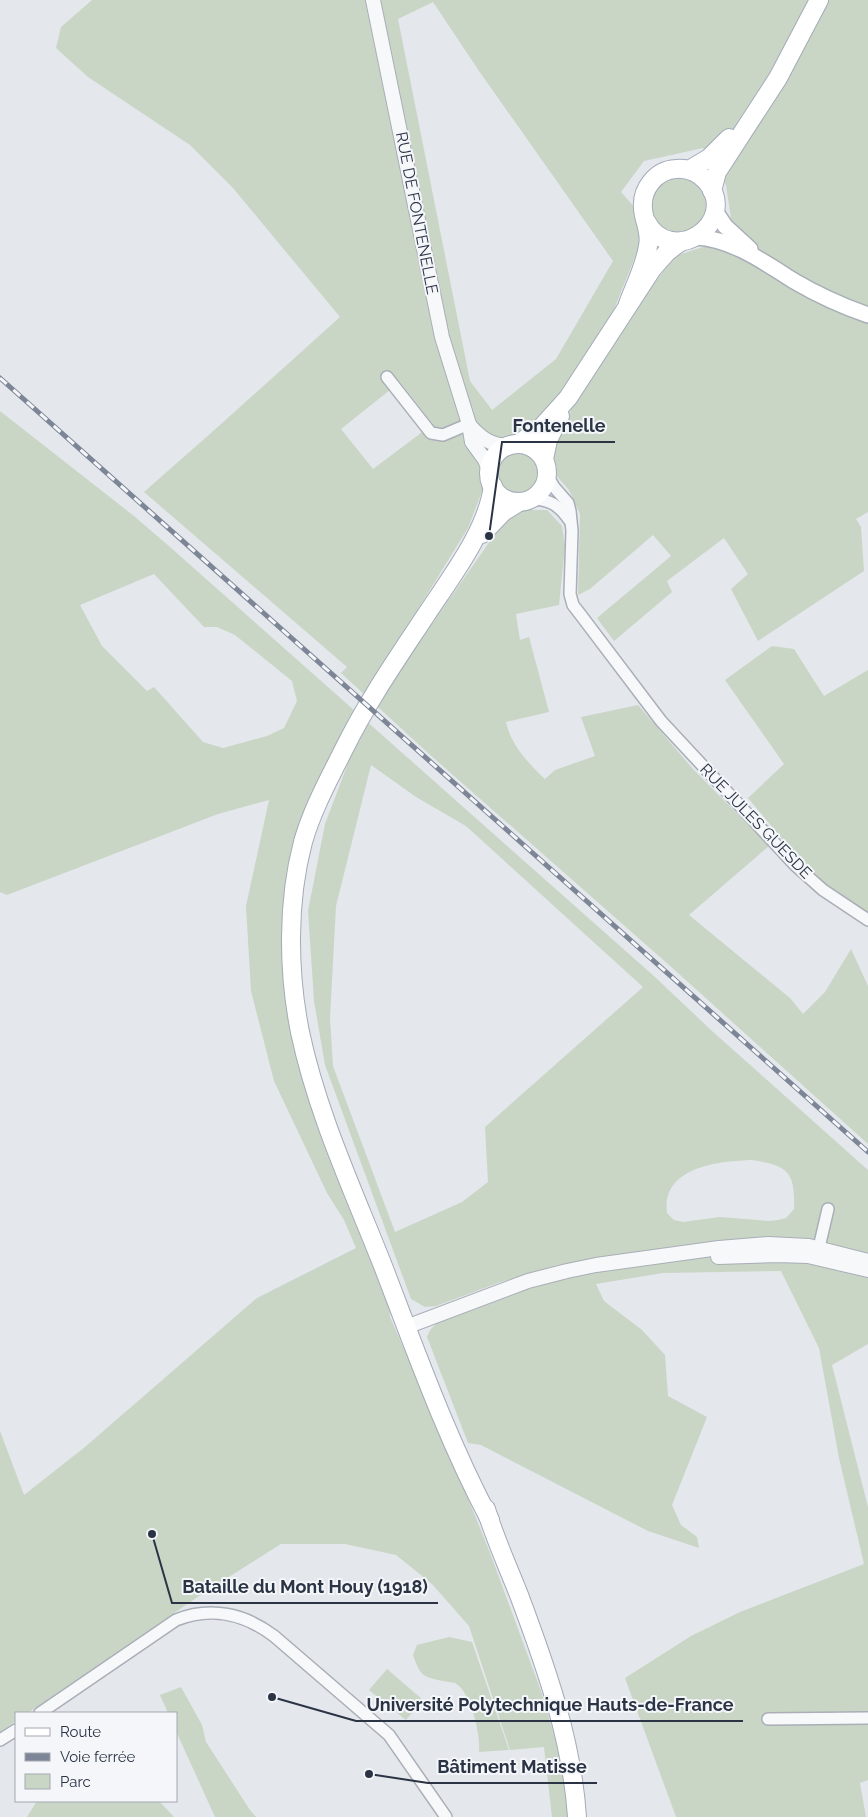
<svg xmlns="http://www.w3.org/2000/svg" width="868" height="1817" font-family="Raleway,sans-serif">
<style>
.green{fill:#c9d6c5;fill-rule:evenodd}
.lines{fill:none;stroke-linecap:round;stroke-linejoin:round}
.minor-casing{stroke:#a9aeb7;stroke-width:14}
.tertiary-casing{stroke:#a9aeb7;stroke-width:16}
.secondary-casing{stroke:#a9aeb7;stroke-width:18}
.primary-casing{stroke:#a3abb8;stroke-width:20}
.minor{stroke:#f7f8fa;stroke-width:11}
.tertiary{stroke:#f7f8fa;stroke-width:14}
.secondary{stroke:#fff;stroke-width:15}
.primary{stroke:#fff;stroke-width:18}
.rail-casing{stroke:#7d8696;stroke-width:5}
.rail{stroke:#f4f6f9;stroke-width:3;stroke-dasharray:9;stroke-linecap:butt}
.labels{text-anchor:middle;dominant-baseline:central;stroke-width:4;stroke-linejoin:round;paint-order:stroke}
.street-label{font-size:16px;fill:#2b3445;stroke:#f4f6f9}
.leader{fill:none;stroke:#2b3445;stroke-width:2}
.callout-dot{fill:#2b3445;stroke:#f4f6f9;stroke-width:2}
.callout-label{font-size:18px;text-anchor:middle;font-weight:bold;fill:#2b3445;stroke:#f4f6f9;stroke-width:4;stroke-linejoin:round;paint-order:stroke}
</style>
<rect width="100%" height="100%" fill="#e4e7ec"/>
<g class="green">
<path d="M92,0h776v512l-12,7 5,8 3,44 -106,70 -27,-52 17,-15 -24,-36 -57,43 5,11 -58,49 -17,-23 74,-62 -18,-21 -63,54 -12,6 2,-81 -11,-24 -14,-16 -3,-25 25,-52 68,-102 30,-39 34,-11 22,-27 -5,-33 -23,-37 -59,13 -23,31 14,16 8,29 -34,85 -45,67 -25,32 -15,13 -24,4 -19,30 2,21 -15,39 -64,104 16,9 82,-117 23,-14h22l15,16 3,20 -6,59 -43,9 4,26 9,-3 20,75 -43,10c5,23 22,41 39,57l10,-9 40,-14 -14,-39 57,-12 55,64 76,77 -80,69 101,83 13,16 22,-22 26,-43 17,37v158l-199,-179 -241,-212 -87,-80 6,-6 -203,-175 76,-67 120,-108 -107,-129 -43,-43 -102,-68 -32,-29 5,-21zM433,2l46,69 134,190 -57,98 -64,51 -22,-29 -72,-362zM400,382l33,42 -60,45 -32,-40z"/>
<circle cx="679" cy="205" r="28"/>
<path d="M0,411l134,105 36,31 485,430 57,54 156,139v174l-36,21 36,142v273l-8,3 6,34h-190l-51,-139 66,-42 49,-24 124,-48 -25,-106 -20,-110 -38,-77 -118,2 -67,11 8,17 38,29 23,25 3,41 39,21 -35,88 9,20 16,12 2,11 -51,-17 -167,-86 -13,-2 -41,-106 3,-7 7,-7 77,-30 53,-16 -1,-13 -9,1 -59,18 -62,23 -11,1 -14,-8 -86,-234 -11,-64 -6,-90 17,-87 31,-82 -13,-10 -35,79 -17,205 98,277 1,24 63,144 37,92 51,138 19,64 11,62h-19l-8,-70 -34,3 -41,-124 -37,-42 -36,-29 -51,-11h-64l-82,52 -171,117h-12v8l-16,11v-301l24,64 61,-48 172,-149 99,-50 -12,-28 -17,-27 -53,-112 -23,-90 -5,-85 23,-106 -51,14 -211,81 -7,-3zM154,574l50,53h13l18,8 57,46 5,20 -13,27 -17,8 -44,12 -20,-6 -49,-55 -7,4 -45,-45 -22,-41zM371,765l45,32 50,29 177,161 -158,140 3,55 -26,20 -67,30 -62,-166 -3,-48 6,-112zM752,1160c37,6 43,12 42,49l-8,9 -8,2 -9,1 -49,-4 -37,5 -9,-2 -7,-7c-6,-46 52,-52 85,-53z"/>
<circle cx="519" cy="473" r="20"/>
<polygon points="772,646 794,649 824,696 868,670 868,926 819,894 825,884 789,847 748,798 784,764 725,680"/>
<path d="M449,1637l23,5 37,108 -30,2c2,-16 -8,-61 -24,-69 -3,-1 -9,-1 -12,-2 -21,-4 -23,-6 -30,-26l4,-10z"/>
<polygon points="387,1669 423,1700 406,1720 369,1690"/>
<polygon points="181,1687 202,1725 206,1742 250,1810 256,1817 215,1817 176,1731 176,1713 168,1713 160,1695"/>
<polygon points="37,1801 159,1801 174,1817 27,1817"/>
</g>
<g class="lines">
<defs>
<g id="minor">
<polyline points="387,377 431,433 443,435 469,424"/>
<polyline points="547,475 554,487 568,503 570,511 572,531 570,594 573,605 580,614 661,721 795,865 823,890 868,920"/>
<path d="M530,499c20,0 29,6 40,22"/>
<polyline points="817,1256 828,1209"/>
<path d="M40,1713l136,-93c35,-14 69,-6 98,16l115,99 57,82"/>
<polyline points="768,1719 868,1718"/>
<polyline points="0,1740 16,1730"/>
</g>
<g id="tertiary">
<polyline points="373,0 442,337 469,424 472,442 485,460 490,471"/>
<path d="M469,425c12,13 21,20 39,21"/>
<polyline points="718,1257 777,1255 808,1256 868,1270"/>
<polyline points="406,1327 528,1281 567,1271 596,1265 719,1248 768,1244 809,1246 868,1261"/>
</g>
<g id="secondary">
<polyline points="715,211 725,226 750,249"/>
<path d="M696,237c36,2 68,25 98,44 24,14 48,25 74,34"/>
</g>
<g id="primary">
<polyline points="689,170 709,158 729,138"/>
<polyline points="712,191 717,172 778,78 819,0"/>
<path d="M628,304c7,-19 17,-38 20,-58 3,-14 -4,-24 -5,-37 -2,-20 13,-39 33,-40 12,-1 23,4 31,13 33,41 -36,87 -61,39"/>
<polyline points="518,444 540,429 568,398 652,269 667,252 680,242"/>
<circle cx="518" cy="473" r="29"/>
<polyline points="544,459 548,440 560,416"/>
<polyline points="482,534 503,512 519,502"/>
<path d="M486,1509c9,30 22,58 33,86 27,72 53,145 58,222"/>
<path d="M490,1520c-43,-81 -74,-168 -107,-254 -30,-76 -66,-153 -83,-234 -12,-60 -13,-130 3,-190 9,-32 26,-63 41,-93 23,-47 53,-90 82,-134 25,-38 61,-84 67,-129"/>
</g>
</defs>
<use href="#minor" class="minor-casing"/>
<use href="#tertiary" class="tertiary-casing"/>
<use href="#secondary" class="secondary-casing"/>
<use href="#primary" class="primary-casing"/>
<use href="#minor" class="minor"/>
<use href="#tertiary" class="tertiary"/>
<use href="#secondary" class="secondary"/>
<use href="#primary" class="primary"/>
<defs>
<polyline id="rail" points="0,378 868,1152"/>
</defs>
<use href="#rail" class="rail-casing"/>
<use href="#rail" class="rail"/>
</g>
<g class="labels">
<g class="street-label">
<text transform="translate(417 213) rotate(79)">RUE DE FONTENELLE</text>
<text transform="translate(756 821) rotate(46)">RUE JULES GUESDE</text>
</g>
</g>
<path class="leader" d="M489 536L502 442H615M152 1534L172 1603H438M272 1697L356 1721H743M369 1774L428 1783H597"/>
<g class="callout-dot">
<circle cx="489" cy="536" r="5"/>
<circle cx="152" cy="1534" r="5"/>
<circle cx="272" cy="1697" r="5"/>
<circle cx="369" cy="1774" r="5"/>
</g>
<g class="callout-label">
<text x="559" y="432">Fontenelle</text>
<text x="305" y="1593">Bataille du Mont Houy (1918)</text>
<text x="550" y="1711">Université Polytechnique Hauts-de-France</text>
<text x="512" y="1773">Bâtiment Matisse</text>
</g>
<rect x="15" y="1712" width="162" height="90" fill="#f4f6f9" stroke="#a4a8b1"/>
<rect x="25" y="1728" width="25" height="8" fill="#ffffff" stroke="#a4a8b1"/>
<text x="60" y="1737" font-size="15" fill="#2b3445">Route</text>
<rect x="25" y="1753" width="25" height="8" fill="#7d8696" stroke="#a4a8b1"/>
<text x="60" y="1762" font-size="15" fill="#2b3445">Voie ferrée</text>
<rect x="25" y="1774" width="25" height="15" fill="#c9d6c5" stroke="#a4a8b1"/>
<text x="60" y="1787" font-size="15" fill="#2b3445">Parc</text>
</svg>
